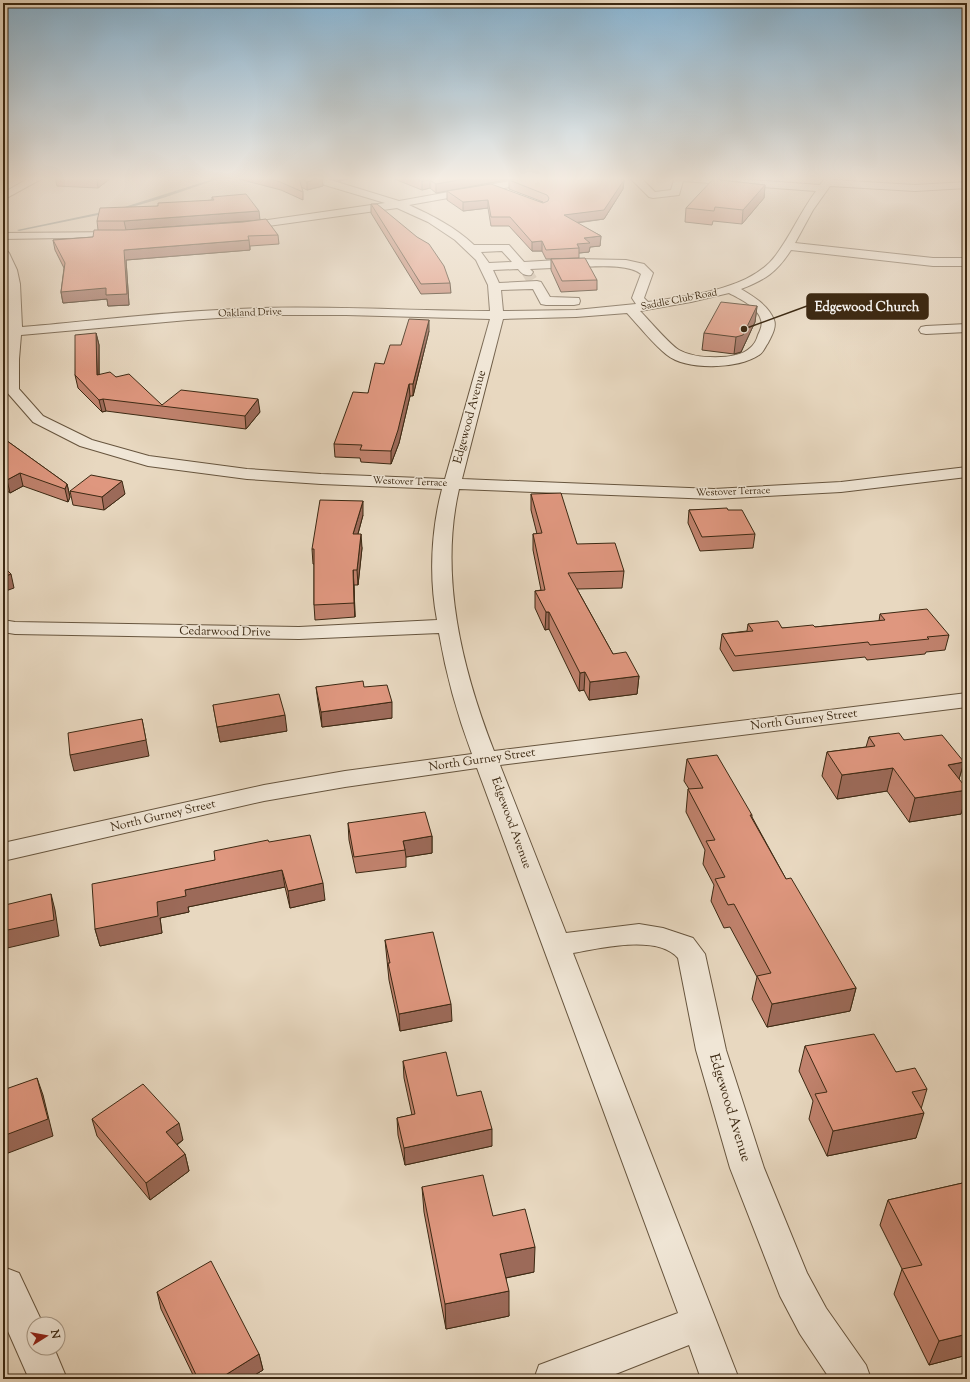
<svg xmlns="http://www.w3.org/2000/svg" width="970" height="1382" font-family="'Sorts Mill Goudy',serif">
<style>
.lines{fill:none;stroke-linecap:round;stroke-linejoin:round}
.stream{fill:#747f78;fill-rule:evenodd}
.minor-tunnel{stroke:#c6b59d;stroke-width:11;stroke-dasharray:11 5.5;stroke-linecap:butt}
.minor-casing{stroke:#67553e;stroke-width:2}
.minor{fill:#f0e6d6;fill-rule:evenodd}
.wall{fill:#c0826d;stroke:#3c2913;fill-rule:evenodd}
.shaded-wall{fill:#9c6a59;stroke:#3c2913}
.building{fill:#df977f;stroke:#3c2913}
.labels{text-anchor:middle;dominant-baseline:central;stroke-width:3;stroke-linejoin:round;paint-order:stroke}
.far-street-label{font-size:10px;fill:#3c2913;stroke:#f0e6d6}
.street-label{font-size:12px;fill:#3c2913;stroke:#f0e6d6}
.near-street-label{font-size:14px;fill:#3c2913;stroke:#f0e6d6}
.leader{fill:none;stroke:#3c2913;stroke-width:1.5}
.callout-dot{fill:#3c2913;stroke:#f0e6d6;stroke-width:1.5}
.callout{fill:#3c2913;stroke:#3c2913;stroke-width:1.5}
.callout-label{font-size:13px;text-anchor:middle;font-weight:bold;fill:#fff}
</style>
<rect width="100%" height="100%" fill="#e8d8c0"/>
<filter id="stains"><feTurbulence type="fractalNoise" baseFrequency=".005" numOctaves="4"/><feColorMatrix values="0 0 0 0 .2 0 0 0 0 .09 0 0 0 0 .02 0 0 0 .5 -.17"/></filter>
<radialGradient id="worn" r=".72"><stop offset=".6" stop-color="#630" stop-opacity="0"/><stop offset="1" stop-color="#630" stop-opacity=".3"/></radialGradient>
<g class="lines">
<g class="stream">
<polygon points="216,178 221,178 163,198 118,211 115,210"/>
<polygon points="107,211 108,213 19,231 17,230"/>
</g>
<polyline class="minor-tunnel" points="527,272 532,280"/>
<defs>
<g id="minor">
<polygon points="29,178 43,178 3,200 3,193"/>
<path d="M306,178h18l75,23 127,-23h23l-5,3 -135,24c24,11 46,22 65,40h35l15,17 51,-3 51,1 18,4 9,9 -9,25 4,4c40,-6 103,-12 128,-47 15,-20 25,-44 40,-64l-133,-10 -4,14 -26,3 -4,-1 -19,-19h11l14,14 16,-2 3,-10 -2,-2h52l96,7 5,-7h10l-2,2 82,5 52,-3v6l-52,3 -85,-5 -17,24 -18,33 138,15h34v8h-34l-142,-16c-14,22 -26,30 -50,39 12,7 28,17 33,31 3,7 -3,17 -6,23 -3,4 -5,10 -9,12 -20,14 -72,16 -92,0 -13,-10 -28,-29 -40,-42l-51,4 -73,2 -41,160 252,10 127,-7 126,-15v10l-126,15 -127,7 -255,-10c-20,87 3,180 35,262l473,-58v14l-467,58 66,168 73,-9 24,4 30,10 12,16 21,96 38,118 43,105 19,35 40,57 5,14h-41l-30,-45 -20,-38 -50,-128 -34,-118 -18,-92c-20,-24 -78,-10 -105,-5l166,426h-38l-12,-34 -86,34h-69l5,-14 139,-52 -201,-545 -132,19 -81,14 -261,60v-18l261,-58 81,-14 127,-17c-15,-40 -26,-80 -33,-121l-140,6 -284,-5 -12,-2v-12l12,2 284,5 138,-7c-8,-42 -6,-89 5,-131l-121,-5 -74,-5 -99,-13 -68,-20 -47,-24 -28,-32v-31l3,-22h-5v-8l5,-1v-44l-5,-18v-16l4,1 2,2 8,17 3,14 2,43c80,-7 160,-17 241,-19 76,-2 151,3 227,3l-2,-26 -12,-25 -21,-20 -27,-18 -31,-14 -157,22 -4,-1 -1,-2 5,-3 145,-21 -77,-23zM502,251l10,11 -23,1 -8,-11zM575,267c17,0 53,-4 66,7l-9,24 4,6 -60,6 -73,1 -2,-21 32,-1 8,15 5,1h28l5,-1 1,-3 -1,-3 -29,-1 -9,-15 -4,-1 -38,2 -6,-13 25,-1c4,5 7,7 13,6l2,-3 -3,-3zM729,293c11,6 29,14 32,27 2,5 -1,11 -3,15 -1,4 -4,10 -8,13 -13,13 -56,11 -71,2 -9,-5 -30,-30 -39,-39l51,-9zM263,315h83l144,4 -45,160 -124,-5 -74,-5 -98,-13 -57,-16 -49,-24 -24,-27v-30l2,-24 167,-15z"/>
<polygon points="124,232 130,235 128,237 3,239 3,233"/>
<polygon points="967,324 967,332 926,334 921,333 919,330 921,327 926,326"/>
<polygon points="6,1268 19,1273 43,1324 34,1324 34,1348 54,1348 67,1379 29,1379 3,1320 3,1269"/>
</g>
</defs>
<use href="#minor" class="minor-casing"/>
<use href="#minor" class="minor"/>
</g>
<g class="wall">
<polygon points="55,178 111,178 98,188 57,186"/>
<polygon points="235,178 322,178 323,186 307,190 301,187 303,192 303,200 281,190"/>
<polygon points="330,178 351,178 340,181"/>
<polygon points="392,178 516,178 436,193 430,188 422,190"/>
<polygon points="509,180 624,180 623,189 604,219 577,223 601,236 600,246 590,247 589,252 579,253 579,258 546,259 542,251 532,251 509,226 491,226 488,208 463,211 447,200 447,191 543,202 509,189"/>
<polygon points="720,180 765,185 764,198 742,224 713,221 712,225 685,222 686,208"/>
<path d="M212,197l48,22 18,16 1,9 -29,2v4l-124,10 3,45 -21,1 -1,-7 -44,4 -2,-11 3,-24 -9,-18 -2,-10 40,-3 5,-7 -1,-9 61,-15 54,-6zM250,221l-7,1 -37,2z"/>
<polygon points="371,204 450,283 451,293 421,294 371,213"/>
<polygon points="551,259 597,280 597,290 561,292 551,270"/>
<polygon points="757,306 755,322 741,352 734,354 702,350 704,333"/>
<polygon points="429,331 413,396 410,396 399,443 391,464 361,462 360,458 335,457 334,444 368,393 384,364 401,345"/>
<polygon points="96,333 99,345 99,375 116,377 162,405 260,412 246,429 106,411 102,412 78,388 75,375"/>
<polygon points="3,438 67,484 70,497 68,502 23,486 10,493 3,488"/>
<polygon points="70,491 125,494 104,510 73,505"/>
<polygon points="531,494 577,544 624,571 622,588 577,589 613,654 639,676 637,694 589,700 584,690 579,691 549,629 545,630 535,608 535,591 541,590 533,550 533,534 537,534 531,510"/>
<polygon points="689,510 728,510 755,534 753,548 700,551 688,523"/>
<polygon points="363,515 358,534 362,548 358,585 354,585 355,617 315,620 314,605 314,564 313,564 312,549"/>
<polygon points="880,614 949,635 945,650 926,652 925,654 867,660 865,657 733,671 720,649 722,634 747,631 748,624 782,628 815,627 879,621"/>
<polygon points="316,687 364,687 392,718 322,727 318,702"/>
<polygon points="213,705 287,731 220,742"/>
<polygon points="869,737 904,740 964,762 959,779 961,814 909,822 887,791 837,799 822,776 827,752 866,747"/>
<polygon points="687,759 752,815 752,817 786,879 856,988 850,1011 767,1027 752,999 757,977 730,927 724,928 711,901 714,885 703,864 705,850 686,812 688,789 689,789 684,781"/>
<polygon points="348,823 432,836 432,853 406,857 406,867 356,873 349,840"/>
<polygon points="269,842 325,900 290,908 285,887 188,907 189,912 160,918 162,933 100,946 95,929 215,860"/>
<polygon points="385,940 452,1021 400,1031 389,980"/>
<polygon points="805,1046 896,1072 927,1089 921,1109 916,1138 827,1156 809,1119 813,1101 799,1071"/>
<polygon points="403,1061 457,1096 492,1146 405,1165 398,1135 397,1118 412,1115 404,1078"/>
<polygon points="92,1119 183,1140 177,1145 185,1154 189,1171 150,1200 97,1136"/>
<polygon points="967,1182 967,1355 929,1365 894,1294 902,1269 880,1225 888,1200"/>
<polygon points="422,1187 493,1216 534,1272 506,1278 509,1316 446,1329 424,1212"/>
<polygon points="157,1292 259,1354 263,1370 248,1379 195,1379 161,1309"/>
</g>
<g class="shaded-wall">
<polygon points="98,178 111,178 98,188 97,179"/>
<polygon points="320,178 322,178 323,186 307,190 307,182"/>
<polygon points="340,178 351,178 340,181"/>
<polygon points="469,178 516,178 436,193 436,184"/>
<polygon points="430,180 430,188 422,190 422,181"/>
<polygon points="624,180 623,189 604,219 564,224 564,215"/>
<polygon points="765,185 764,198 742,224 743,210"/>
<polygon points="488,200 488,208 463,211 463,202"/>
<polygon points="259,211 260,220 126,230 124,221"/>
<polygon points="601,236 600,246 590,247 589,252 579,253 579,248 577,244 584,238"/>
<polygon points="249,240 250,250 126,260 129,305 108,306 107,299 63,303 61,292 124,250"/>
<polygon points="542,241 542,251 532,251 532,242"/>
<polygon points="757,306 755,322 741,352 734,354 736,337"/>
<polygon points="429,320 429,331 413,396 413,384"/>
<polygon points="96,333 99,345 99,387 97,375"/>
<polygon points="409,384 410,396 399,443 391,464 391,451"/>
<polygon points="103,399 106,411 102,412 99,400"/>
<polygon points="258,399 260,412 246,429 245,416"/>
<polygon points="20,473 23,486 10,493 7,480"/>
<polygon points="122,481 125,494 104,510 102,497"/>
<polygon points="67,484 70,497 68,502 65,489"/>
<polygon points="363,501 363,515 354,548 353,534"/>
<polygon points="361,534 362,548 358,585 357,570"/>
<polygon points="353,570 354,585 355,617 354,603"/>
<polygon points="11,574 14,588 3,592 3,577"/>
<polygon points="546,612 549,612 549,629 545,630"/>
<polygon points="585,672 584,690 579,691 580,673"/>
<polygon points="639,676 637,694 589,700 590,682"/>
<polygon points="392,702 392,718 322,727 321,712"/>
<polygon points="285,715 287,731 220,742 217,727"/>
<polygon points="142,719 149,756 74,771 70,755"/>
<polygon points="964,762 957,786 948,765"/>
<polygon points="893,768 887,791 837,799 842,775"/>
<polygon points="967,790 967,793 961,814 909,822 915,798"/>
<polygon points="432,836 432,853 406,857 405,850 403,841"/>
<polygon points="282,870 285,887 188,907 189,912 160,918 162,933 100,946 95,929 157,902 185,890"/>
<polygon points="323,883 325,900 290,908 288,891"/>
<polygon points="51,894 55,910 59,936 3,949 3,931"/>
<polygon points="856,988 850,1011 767,1027 772,1004"/>
<polygon points="451,1004 452,1021 400,1031 399,1014"/>
<polygon points="37,1078 43,1095 53,1136 3,1155 3,1136"/>
<polygon points="924,1113 916,1138 827,1156 833,1131"/>
<polygon points="179,1123 183,1140 170,1149 166,1132"/>
<polygon points="492,1129 492,1146 405,1165 404,1148"/>
<polygon points="185,1154 189,1171 150,1200 146,1183"/>
<polygon points="535,1247 534,1272 500,1279 500,1254"/>
<polygon points="509,1291 509,1316 446,1329 445,1304"/>
<polygon points="967,1334 967,1355 929,1365 939,1341"/>
<polygon points="259,1354 263,1370 248,1379 219,1379"/>
</g>
<g class="building">
<polygon points="78,178 98,178 97,179"/>
<polygon points="267,178 299,178 303,192 280,182"/>
<polygon points="301,178 320,178 307,182"/>
<polygon points="414,178 469,178 436,184 430,180 422,181"/>
<polygon points="519,178 619,178 624,180 604,210 564,215 601,236 584,238 590,243 577,244 579,248 546,250 542,241 532,242 510,217 491,217 488,200 463,202 447,191 491,184 543,203 548,201 549,198 547,195 509,180"/>
<polygon points="714,178 720,178 720,180 765,185 743,210 715,207 714,211 686,208"/>
<polygon points="246,194 259,211 124,221 97,221 100,208 158,206 158,203 214,200 212,197"/>
<polygon points="371,204 377,204 417,237 429,244 444,266 450,283 421,284"/>
<polygon points="266,219 278,235 248,236 249,240 124,250 127,294 106,295 106,288 61,292 65,263 53,240 93,237 94,230 124,230 243,222"/>
<polygon points="585,258 597,280 562,281 551,259"/>
<polygon points="721,302 757,306 743,335 736,337 704,333"/>
<polygon points="409,319 429,320 413,384 409,384 398,430 391,451 360,450 362,445 334,444 353,392 368,393 375,363 384,364 390,345 401,345"/>
<polygon points="96,333 97,375 110,372 116,377 129,374 162,405 181,390 258,399 245,416 103,399 99,400 75,375 75,335"/>
<polygon points="3,438 67,484 65,489 20,473 7,480 3,477"/>
<polygon points="91,475 122,481 102,497 70,491"/>
<polygon points="561,493 577,544 615,543 624,571 568,573 613,654 626,652 639,676 590,682 585,672 580,673 549,612 546,612 535,591 545,590 533,534 542,533 531,494"/>
<polygon points="320,500 363,501 353,534 361,534 357,570 353,570 354,603 314,605 314,549 312,549"/>
<polygon points="727,508 728,510 742,510 755,534 702,537 689,510"/>
<polygon points="3,566 11,574 3,577"/>
<polygon points="927,609 949,635 927,637 929,639 870,645 868,642 735,656 722,634 753,631 748,624 778,621 782,628 813,625 815,627 885,620 880,614"/>
<polygon points="363,681 364,687 387,685 392,702 321,712 316,687"/>
<polygon points="279,694 285,715 217,727 213,705"/>
<polygon points="142,719 146,740 70,755 68,733"/>
<polygon points="899,733 904,740 942,735 964,762 948,765 967,789 967,790 915,798 893,768 842,775 827,752 875,746 869,737"/>
<polygon points="717,755 752,815 750,815 786,879 791,878 856,988 772,1004 757,976 771,973 734,904 728,905 715,879 725,877 706,841 715,840 688,789 703,788 687,759"/>
<polygon points="425,812 432,836 403,841 405,850 354,857 348,823"/>
<polygon points="310,835 323,883 288,891 282,870 185,890 186,896 157,902 158,916 95,929 92,884 215,860 214,851 268,840 269,842"/>
<polygon points="51,894 54,920 3,931 3,897 5,896 5,905"/>
<polygon points="433,932 451,1004 399,1014 388,963 390,963 385,940"/>
<polygon points="874,1034 896,1072 915,1068 927,1089 912,1092 924,1113 833,1131 815,1094 827,1092 805,1046"/>
<polygon points="446,1052 457,1096 481,1091 492,1129 404,1148 397,1118 415,1114 403,1061"/>
<polygon points="37,1078 48,1119 3,1136 3,1090"/>
<polygon points="143,1084 179,1123 166,1132 185,1154 146,1183 92,1119"/>
<polygon points="483,1175 493,1216 525,1209 535,1247 500,1254 509,1291 445,1304 422,1187"/>
<polygon points="967,1182 967,1334 939,1341 902,1269 922,1265 888,1200"/>
<polygon points="211,1261 259,1354 219,1379 198,1379 157,1292"/>
</g>
<linearGradient id="sky" x2="0" y2="1"><stop stop-color="#88b6d6"/><stop offset="0.48" stop-color="#f5ede3"/><stop offset="1" stop-color="#f5ede3" stop-opacity="0"/></linearGradient>
<rect width="970" height="372" fill="url(#sky)"/>
<g class="labels">
<g class="far-street-label">
<text transform="translate(679 300) rotate(-11)">Saddle Club Road</text>
<text transform="translate(250 313) rotate(-2)">Oakland Drive</text>
<text transform="translate(410 482) rotate(2)">Westover Terrace</text>
<text transform="translate(733 492) rotate(-2)">Westover Terrace</text>
</g>
<g class="street-label">
<text transform="translate(470 417) rotate(-75)">Edgewood Avenue</text>
<text transform="translate(225 632) rotate(1)">Cedarwood Drive</text>
<text transform="translate(804 720) rotate(-7)">North Gurney Street</text>
<text transform="translate(482 760) rotate(-8)">North Gurney Street</text>
<text transform="translate(163 816) rotate(-13)">North Gurney Street</text>
<text transform="translate(511 823) rotate(70)">Edgewood Avenue</text>
</g>
<g class="near-street-label">
<text transform="translate(729 1108) rotate(73)">Edgewood Avenue</text>
</g>
</g>
<path class="leader" d="M744 329L807 306"/>
<circle class="callout-dot" cx="744" cy="329" r="4"/>
<rect class="callout" x="807" y="294" width="121" height="25" rx="4"/>
<g class="callout-label">
<text x="867" y="311">Edgewood Church</text>
</g>
<rect width="970" height="1382" fill="none" stroke="#e8d8c0" stroke-width="16"/>
<rect x="4" y="4" width="962" height="1374" fill="none" stroke="#3c2913" stroke-width="2"/>
<rect x="8" y="8" width="954" height="1366" fill="none" stroke="#3c2913"/>
<g transform="translate(46 1336) rotate(79)"><circle r="19" fill="#f0e6d6" stroke="#a89a88"/>
<path d="M0-3L7 15L0 10L-7 15Z" fill="#8f2418"/>
<text y="-6" font-size="11" font-weight="bold" text-anchor="middle" fill="#3c2913">N</text>
</g>
<rect width="100%" height="100%" filter="url(#stains)"/>
<rect width="100%" height="100%" fill="url(#worn)"/>
</svg>
